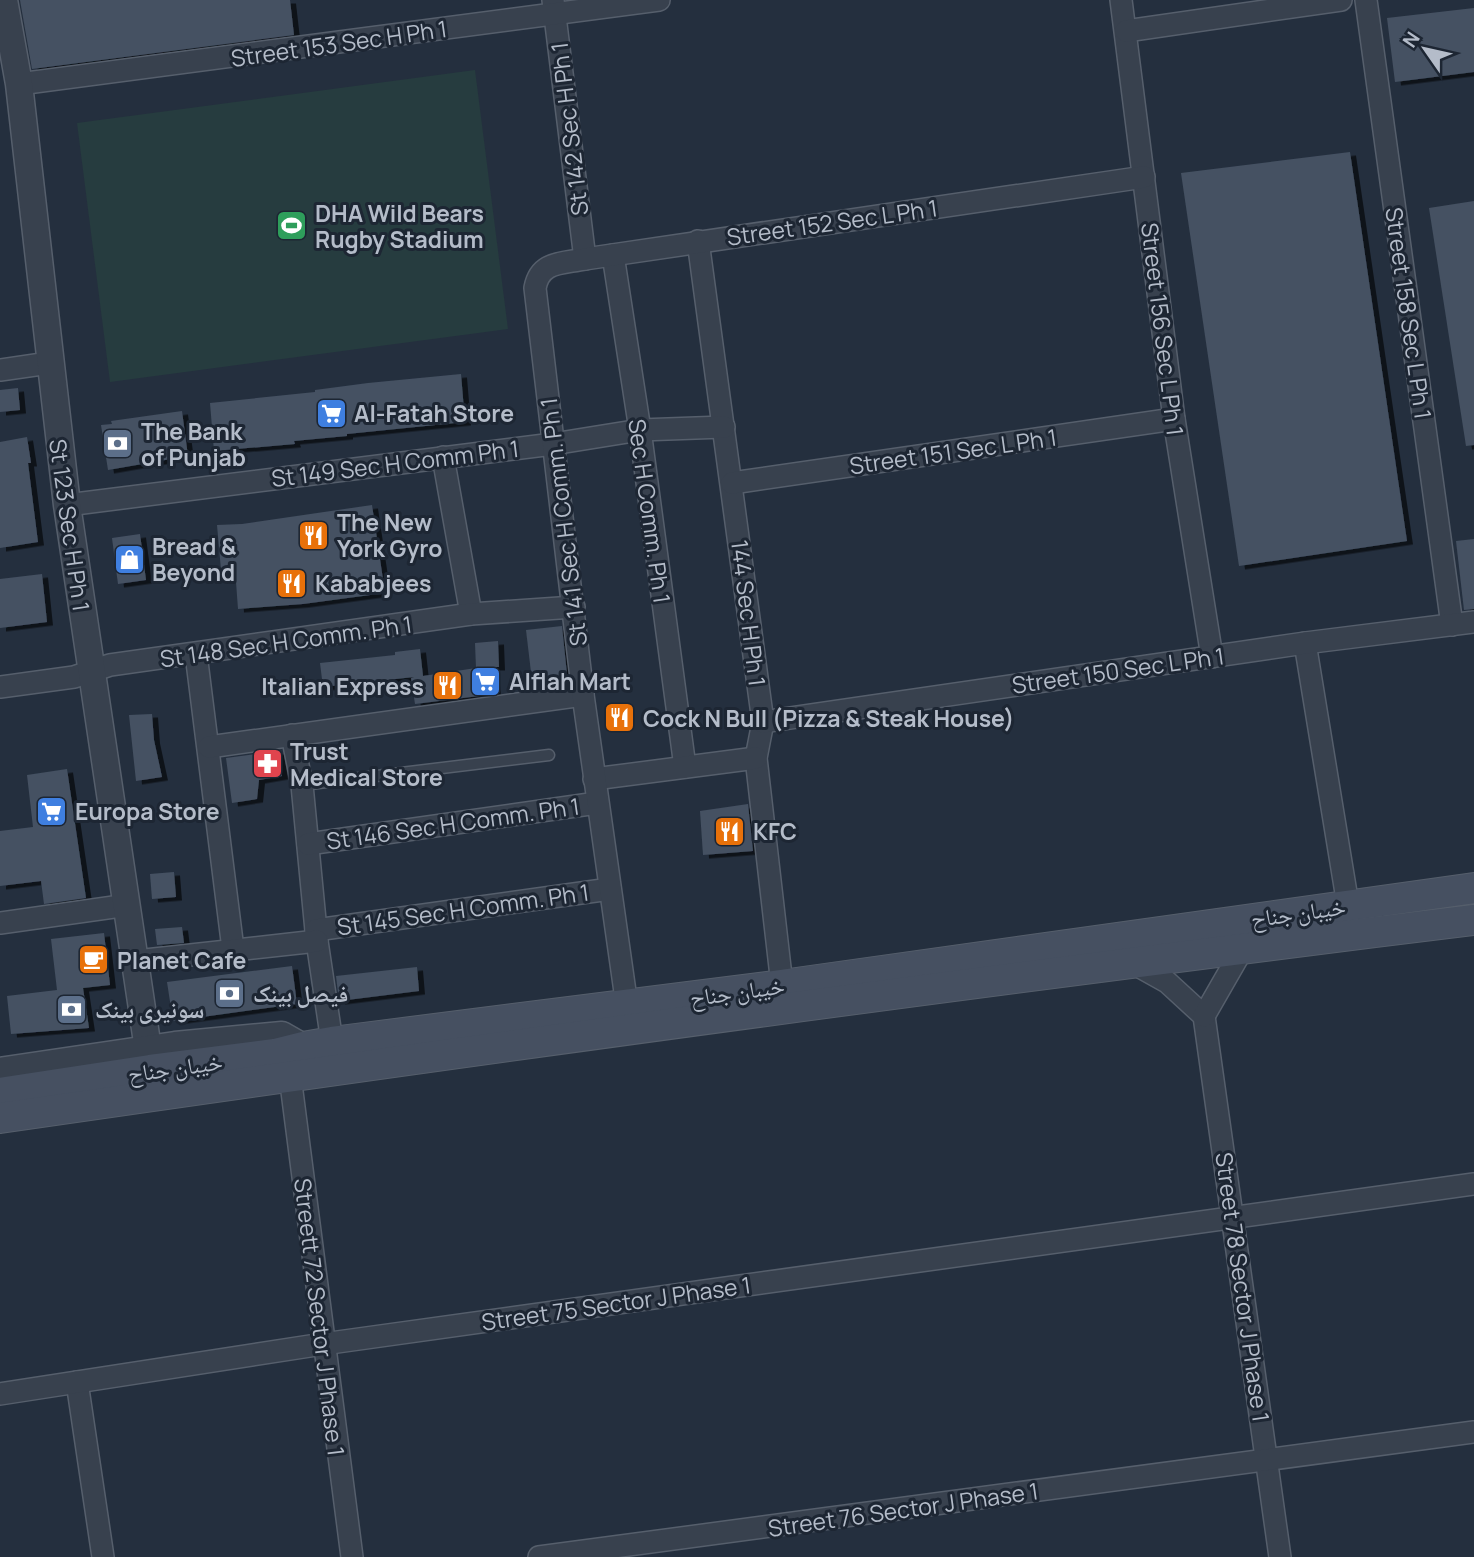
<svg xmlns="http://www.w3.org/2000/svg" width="1474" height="1557" font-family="Manrope,'Noto Naskh Arabic',sans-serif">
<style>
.green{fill:#263c3f}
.building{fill:#455162;filter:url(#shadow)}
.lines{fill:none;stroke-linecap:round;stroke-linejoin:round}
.service-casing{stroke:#565f6c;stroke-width:13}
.minor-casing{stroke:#565f6c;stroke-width:24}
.tertiary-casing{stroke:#565f6c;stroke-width:29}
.secondary-casing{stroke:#565f6c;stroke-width:32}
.service{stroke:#38414e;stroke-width:10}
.minor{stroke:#38414e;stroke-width:21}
.tertiary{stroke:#38414e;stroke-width:26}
.secondary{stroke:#465061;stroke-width:30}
.labels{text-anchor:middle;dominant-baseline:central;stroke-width:6;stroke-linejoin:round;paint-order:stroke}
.street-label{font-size:23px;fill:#b4bcc9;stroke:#1d2633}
.poi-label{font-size:23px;font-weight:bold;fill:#b4bcc9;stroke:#1d2633;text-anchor:start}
</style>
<defs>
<filter id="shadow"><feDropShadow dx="6" dy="3.5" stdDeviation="0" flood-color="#0009"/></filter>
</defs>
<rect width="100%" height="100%" fill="#242f3e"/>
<polygon class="green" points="475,70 508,329 110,382 77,123"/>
<g class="building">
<polygon points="20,0 290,0 294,35 32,69"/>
<polygon points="1474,8 1474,72 1395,82 1387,18"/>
<polygon points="1350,152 1407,541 1239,566 1181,173"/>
<polygon points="1474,201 1474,445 1466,446 1429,208"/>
<polygon points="461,374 465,422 347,434 347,436 294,441 295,444 214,451 210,403 315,392 315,390 368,383"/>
<polygon points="18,388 20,410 0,412 0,390"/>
<polygon points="182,411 188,456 108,470 101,425 112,424 111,421"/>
<polygon points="27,437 31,463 28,463 38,542 0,548 0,442"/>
<polygon points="372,505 385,593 303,604 238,609 235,568 221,570 217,525 242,524"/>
<polygon points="140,534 146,580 118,584 112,538"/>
<polygon points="1474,539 1474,609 1464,610 1456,541"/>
<polygon points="42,574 47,622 0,628 0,579"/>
<polygon points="562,626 568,684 533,689 526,630"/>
<polygon points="498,641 499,667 493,667 495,694 415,704 411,678 414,677 323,687 320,663 395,655 395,652 420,649 423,676 476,668 475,643"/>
<polygon points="152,714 154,740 162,777 136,781 129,715"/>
<polygon points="278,751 282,776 259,780 257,799 232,803 226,758"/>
<polygon points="67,769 86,898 44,904 41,881 0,886 0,831 33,827 27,775"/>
<polygon points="748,804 753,851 703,855 700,811"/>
<polygon points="174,872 176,897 152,899 150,874"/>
<polygon points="182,927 184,943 157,945 155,929"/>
<polygon points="104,933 110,985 83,988 89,1028 11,1034 7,996 57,990 51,939"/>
<polygon points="292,966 297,1004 173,1021 167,982"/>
<polygon points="417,967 419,991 339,1001 336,976"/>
</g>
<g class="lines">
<defs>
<polyline id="service" points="302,785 549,755"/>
<g id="minor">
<polyline points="553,0 585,259"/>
<polyline points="1121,0 1174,419 1212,657"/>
<polyline points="1366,0 1452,625"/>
<polyline points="1126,31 1341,0"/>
<polyline points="19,84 659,0"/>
<polyline points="698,241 763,722 756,758 782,985"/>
<polyline points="613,255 640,430 685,767"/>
<polyline points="0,370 49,363"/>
<polyline points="443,457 471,614"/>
<polyline points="732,483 1174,419"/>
<polyline points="67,505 553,444 640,430 724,427"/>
<polyline points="1305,643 1348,905"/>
<polyline points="196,654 233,949"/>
<polyline points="0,687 74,677 110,665 471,614 574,607"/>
<polyline points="763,722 1305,643 1474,622"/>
<polyline points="292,735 302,785 317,941 332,1042"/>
<polyline points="209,747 583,695"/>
<polyline points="594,779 756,758"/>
<polyline points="308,844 597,803"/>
<polyline points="0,923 128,905"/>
<polyline points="316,930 610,889"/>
<polyline points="136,961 317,941"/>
<polyline points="1133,963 1167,982 1204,1016 1280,1557"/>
<path d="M627,1006l-44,-311 -48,-407c5,-27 26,-24 50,-29l559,-82"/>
<polyline points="1204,1016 1243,948"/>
<polyline points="290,1076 352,1557"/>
<polyline points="77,1382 103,1557"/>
<polyline points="0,1394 323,1344 1474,1184"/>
<polyline points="539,1557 1474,1432"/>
</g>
<g id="tertiary">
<polyline points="4,0 19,84 67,505 148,1049"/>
<polyline points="0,1071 175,1045 282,1035 303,1047"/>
</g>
<g id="secondary">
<polyline points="0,1093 150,1070 275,1054 303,1047 332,1042 782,985 1474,888"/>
<path d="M0,1118c491,-71 982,-138 1474,-198"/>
</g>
</defs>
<use href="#service" class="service-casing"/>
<use href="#minor" class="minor-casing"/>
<use href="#tertiary" class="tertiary-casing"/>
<use href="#secondary" class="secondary-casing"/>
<use href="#service" class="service"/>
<use href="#minor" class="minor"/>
<use href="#tertiary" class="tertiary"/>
<use href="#secondary" class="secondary"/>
</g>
<defs>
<symbol id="stadium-square" viewBox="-11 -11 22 22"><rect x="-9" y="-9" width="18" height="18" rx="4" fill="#2e9e5b" stroke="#1d2633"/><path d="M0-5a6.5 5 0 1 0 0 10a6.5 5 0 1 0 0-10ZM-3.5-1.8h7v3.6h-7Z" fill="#fff"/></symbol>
<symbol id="supermarket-square" viewBox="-11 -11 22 22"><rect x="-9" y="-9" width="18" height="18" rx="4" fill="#3f7fe0" stroke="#1d2633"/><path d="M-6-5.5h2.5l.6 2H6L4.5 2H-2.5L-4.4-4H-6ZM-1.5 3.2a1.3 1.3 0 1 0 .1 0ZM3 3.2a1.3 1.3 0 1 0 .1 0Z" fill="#fff"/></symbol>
<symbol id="bank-square" viewBox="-11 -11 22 22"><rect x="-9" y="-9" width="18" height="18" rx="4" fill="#5c6f8a" stroke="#1d2633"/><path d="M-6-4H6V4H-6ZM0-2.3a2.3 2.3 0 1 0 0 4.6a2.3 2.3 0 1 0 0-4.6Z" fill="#fff"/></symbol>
<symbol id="restaurant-square" viewBox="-11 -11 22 22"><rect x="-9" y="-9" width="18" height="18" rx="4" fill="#e8710a" stroke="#1d2633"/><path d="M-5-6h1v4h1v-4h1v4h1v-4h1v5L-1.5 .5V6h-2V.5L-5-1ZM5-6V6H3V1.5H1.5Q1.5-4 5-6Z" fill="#fff"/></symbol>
<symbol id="shop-square" viewBox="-11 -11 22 22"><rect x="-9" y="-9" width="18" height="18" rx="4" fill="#3f7fe0" stroke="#1d2633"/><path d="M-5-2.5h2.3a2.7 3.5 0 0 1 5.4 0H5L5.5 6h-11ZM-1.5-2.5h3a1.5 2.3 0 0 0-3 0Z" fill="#fff"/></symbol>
<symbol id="pharmacy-square" viewBox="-11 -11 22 22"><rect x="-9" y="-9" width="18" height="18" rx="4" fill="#e0444e" stroke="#1d2633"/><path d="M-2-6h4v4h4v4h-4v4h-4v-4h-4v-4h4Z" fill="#fff"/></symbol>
<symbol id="cafe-square" viewBox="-11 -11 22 22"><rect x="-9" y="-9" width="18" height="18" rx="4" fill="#e8710a" stroke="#1d2633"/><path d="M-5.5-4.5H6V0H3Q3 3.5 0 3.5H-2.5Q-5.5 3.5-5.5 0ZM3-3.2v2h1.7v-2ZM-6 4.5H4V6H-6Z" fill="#fff"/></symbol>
</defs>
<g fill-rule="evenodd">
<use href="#stadium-square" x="274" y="208" width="35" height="35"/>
<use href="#supermarket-square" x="314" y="396" width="35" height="35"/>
<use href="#bank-square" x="100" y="426" width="35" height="35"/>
<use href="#restaurant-square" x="296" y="518" width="35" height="35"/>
<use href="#shop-square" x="112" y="542" width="35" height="35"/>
<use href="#restaurant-square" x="274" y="566" width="35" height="35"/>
<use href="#supermarket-square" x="468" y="664" width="35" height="35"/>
<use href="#restaurant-square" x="430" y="668" width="35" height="35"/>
<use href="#restaurant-square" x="602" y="700" width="35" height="35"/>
<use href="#pharmacy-square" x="250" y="746" width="35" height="35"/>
<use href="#supermarket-square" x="34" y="794" width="35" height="35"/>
<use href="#restaurant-square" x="712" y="814" width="35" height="35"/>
<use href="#cafe-square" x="76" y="942" width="35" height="35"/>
<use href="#bank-square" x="212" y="976" width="35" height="35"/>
<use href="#bank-square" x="54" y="992" width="35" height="35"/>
</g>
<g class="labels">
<g class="street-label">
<text transform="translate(339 43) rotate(-8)">Street 153 Sec H Ph 1</text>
<text transform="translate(569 129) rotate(-97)">St 142 Sec H Ph 1</text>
<text transform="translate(832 222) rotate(-8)">Street 152 Sec L Ph 1</text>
<text transform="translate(1409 313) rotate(82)">Street 158 Sec L Ph 1</text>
<text transform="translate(1163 329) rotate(83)">Street 156 Sec L Ph 1</text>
<text transform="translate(953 451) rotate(-8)">Street 151 Sec L Ph 1</text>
<text transform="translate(395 463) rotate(-7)">St 149 Sec H Comm Ph 1</text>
<text transform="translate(650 511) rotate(82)">Sec H Comm. Ph 1</text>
<text transform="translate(563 522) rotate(-97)">St 141 Sec H Comm. Ph 1</text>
<text transform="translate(70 525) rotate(82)">St 123 Sec H Ph 1</text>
<text transform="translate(749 613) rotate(83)">144 Sec H Ph 1</text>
<text transform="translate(286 641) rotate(-8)">St 148 Sec H Comm. Ph 1</text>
<text transform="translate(1118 670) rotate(-8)">Street 150 Sec L Ph 1</text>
<text transform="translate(453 823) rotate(-8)">St 146 Sec H Comm. Ph 1</text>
<text transform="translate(463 909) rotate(-8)">St 145 Sec H Comm. Ph 1</text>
<text transform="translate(1298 912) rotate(-8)">خیبان جناح</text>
<text transform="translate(737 991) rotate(-8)">خیبان جناح</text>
<text transform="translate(175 1067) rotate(-8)">خیبان جناح</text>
<text transform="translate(1243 1287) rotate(82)">Street 78 Sector J Phase 1</text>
<text transform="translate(616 1303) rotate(-8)">Street 75 Sector J Phase 1</text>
<text transform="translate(320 1317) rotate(83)">Streett 72 Sector J Phase 1</text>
<text transform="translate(903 1509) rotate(-8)">Street 76 Sector J Phase 1</text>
</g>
<g class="poi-label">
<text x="315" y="213">DHA Wild Bears<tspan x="315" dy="26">Rugby Stadium</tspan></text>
<text x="354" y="413">Al-Fatah Store</text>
<text x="141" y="431">The Bank<tspan x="141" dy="26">of Punjab</tspan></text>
<text x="337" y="522">The New<tspan x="337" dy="26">York Gyro</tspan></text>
<text x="152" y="546">Bread &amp;<tspan x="152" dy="26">Beyond</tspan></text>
<text x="315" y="583">Kababjees</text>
<text x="509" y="681">Alflah Mart</text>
<text x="424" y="686" text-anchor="end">Italian Express</text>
<text x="643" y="718">Cock N Bull (Pizza &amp; Steak House)</text>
<text x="290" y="751">Trust<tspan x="290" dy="26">Medical Store</tspan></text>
<text x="75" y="811">Europa Store</text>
<text x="753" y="831">KFC</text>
<text x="117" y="960">Planet Cafe</text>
<text x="253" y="993">فیصل بینک</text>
<text x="95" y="1009">سونیری بینک</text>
</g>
</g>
<g transform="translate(1425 49) rotate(304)" stroke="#1d2633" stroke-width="5" paint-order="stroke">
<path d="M0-5L12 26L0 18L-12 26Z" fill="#b4bcc9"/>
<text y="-10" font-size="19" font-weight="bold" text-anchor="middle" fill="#b4bcc9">N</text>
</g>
</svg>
